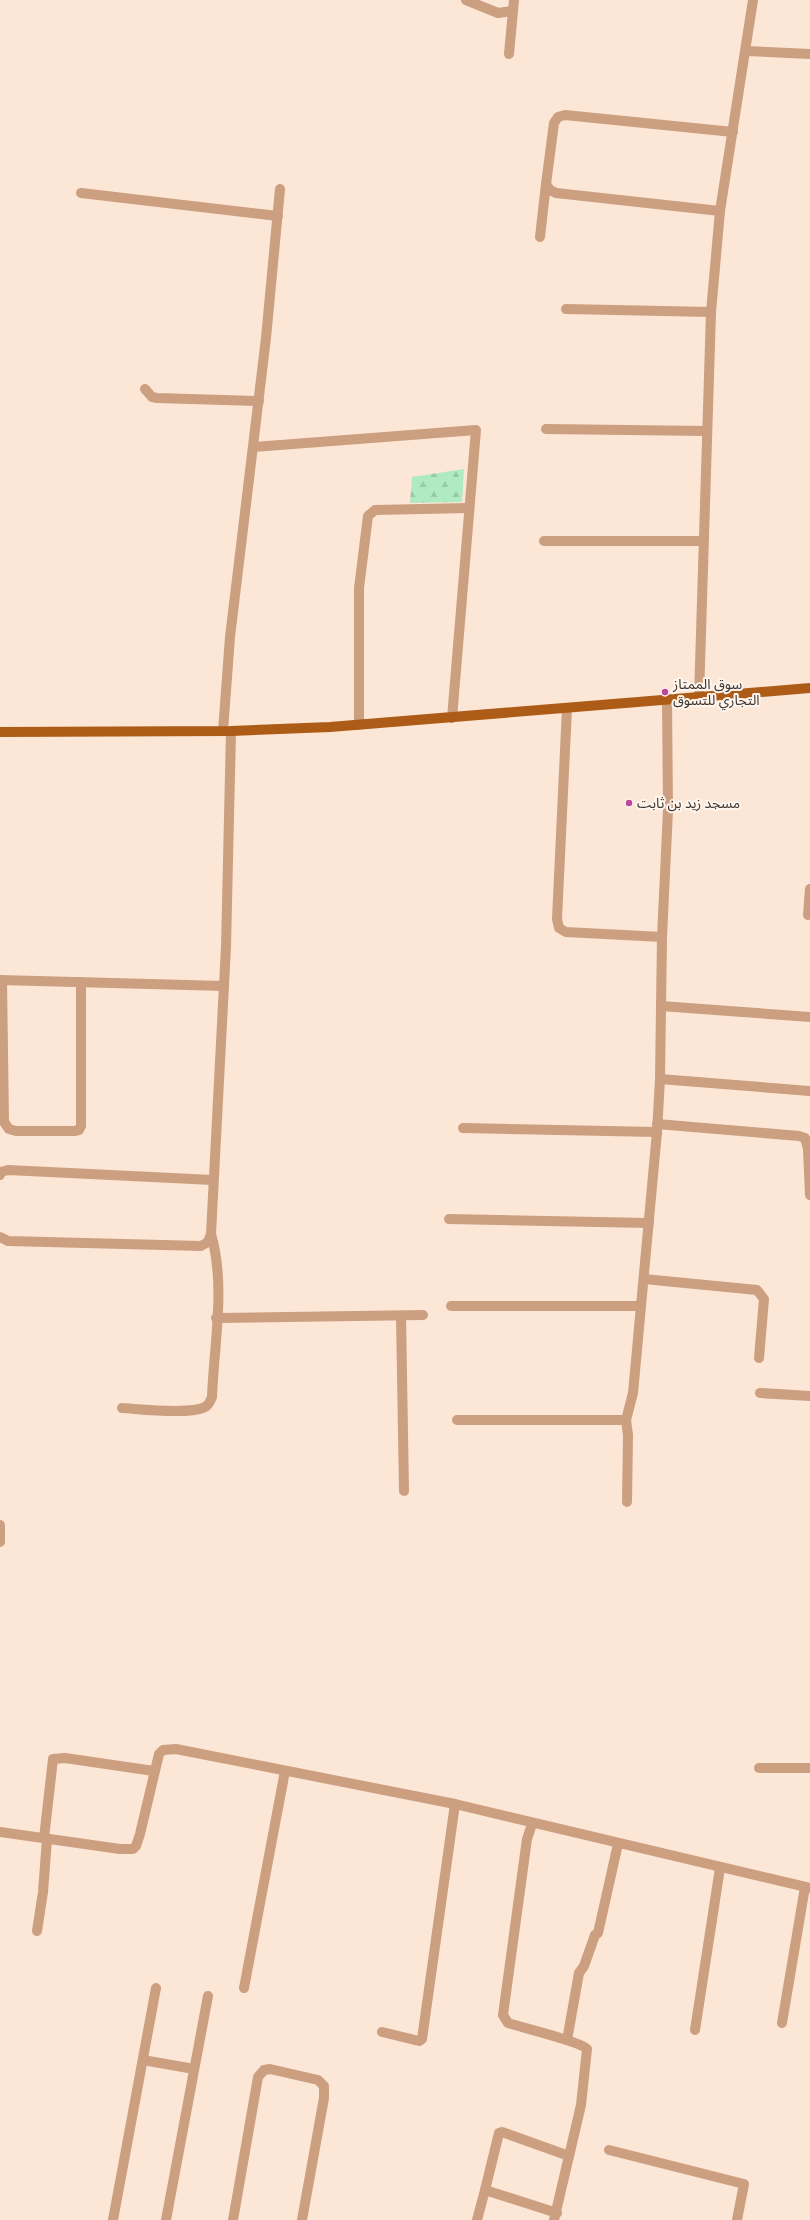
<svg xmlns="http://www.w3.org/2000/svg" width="810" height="2220" font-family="'Fira Sans Condensed','Noto Sans Arabic',sans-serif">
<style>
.forest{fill:url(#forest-firs)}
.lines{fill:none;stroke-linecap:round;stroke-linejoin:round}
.minor{stroke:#cc9f81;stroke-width:10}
.major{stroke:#ac5c17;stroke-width:10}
.poi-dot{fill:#be479c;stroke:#fff6ef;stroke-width:1.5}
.labels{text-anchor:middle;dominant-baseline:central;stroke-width:4;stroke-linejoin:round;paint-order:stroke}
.poi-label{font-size:14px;fill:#3e352f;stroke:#fff6ef;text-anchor:start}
</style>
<defs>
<pattern id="forest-firs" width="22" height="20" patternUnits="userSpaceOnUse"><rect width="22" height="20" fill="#b0eac3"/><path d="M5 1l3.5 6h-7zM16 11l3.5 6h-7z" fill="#98c9a8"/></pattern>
</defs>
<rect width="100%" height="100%" fill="#fce6d6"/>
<polygon class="forest" points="464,469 462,502 410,503 412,477"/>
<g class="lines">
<g class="minor">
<polyline points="466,0 498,13 513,11"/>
<polyline points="746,51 810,54"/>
<polyline points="509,54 514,0"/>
<polyline points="81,193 278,216"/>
<polyline points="720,211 556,193 550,190 546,184 554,123 558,117 565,115 733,132"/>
<polyline points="540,237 546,184"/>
<polyline points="566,309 711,312"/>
<polyline points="145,389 152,397 157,398 259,401"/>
<polyline points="546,429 707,431"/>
<polyline points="253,447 476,430 452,718"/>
<polyline points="544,541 703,541"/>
<polyline points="699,697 711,312 720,211 753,0"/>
<polyline points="567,708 557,919 559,928 566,932 662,937"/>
<polyline points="359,725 359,588 368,516 375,510 469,508"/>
<polyline points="223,731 230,637 266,338 280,189"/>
<polyline points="808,915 810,889"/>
<polyline points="0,980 224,986"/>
<polyline points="2,980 4,1122 9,1129 16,1131 74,1131 79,1130 81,1126 81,982"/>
<polyline points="661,1006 810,1017"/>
<polyline points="660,1079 810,1091"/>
<polyline points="657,1124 799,1136 805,1138 808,1149 810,1195"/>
<polyline points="463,1128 657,1132"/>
<polyline points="0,1175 1,1172 8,1170 213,1180"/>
<polyline points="449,1219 649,1223"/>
<polyline points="0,1237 8,1241 201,1246 208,1242 211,1234 226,947 231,731"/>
<polyline points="644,1279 757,1290 764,1299 759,1358"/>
<polyline points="451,1306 641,1306"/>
<polyline points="401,1316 404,1491"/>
<polyline points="216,1318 423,1315"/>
<polyline points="760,1393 810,1396"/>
<path d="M122,1408c18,1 68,7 83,-1 4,-2 5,-6 7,-10 2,-53 14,-111 -1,-163"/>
<polyline points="457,1420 626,1420 633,1393 657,1132 660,1079 662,937 668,810 667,699"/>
<polyline points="626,1420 628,1435 627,1502"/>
<polyline points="0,1525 0,1542"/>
<polyline points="759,1768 810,1768"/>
<path d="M532,1824l-5,15 -24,176 5,8c12,4 74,19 79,26l-6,56 -27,115"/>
<polyline points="0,1832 120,1849 133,1849 136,1846 140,1834 159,1754 163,1750 176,1749 455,1804 810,1888"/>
<polyline points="44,1838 53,1759 65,1758 154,1771"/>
<polyline points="37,1931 43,1892 47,1839"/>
<polyline points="244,1988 285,1771"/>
<polyline points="782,2023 805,1887"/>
<polyline points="695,2030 720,1868"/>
<polyline points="382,2032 419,2041 422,2039 455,1804"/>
<polyline points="567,2040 579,1973 584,1966 595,1935 598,1933 618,1844"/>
<polyline points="143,2060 194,2069"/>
<polyline points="609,2150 744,2184 737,2220"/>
<polyline points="485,2190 499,2133 502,2132 569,2156"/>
<polyline points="113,2220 156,1988"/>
<polyline points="166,2220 208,1996"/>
<polyline points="233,2220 258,2077 264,2070 270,2069 318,2080 324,2086 324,2098 302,2220"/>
<polyline points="477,2220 485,2190 557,2213"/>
</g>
<polyline class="major" points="0,732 231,731 330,727 810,688"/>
</g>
<g class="poi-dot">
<circle cx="665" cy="692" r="4"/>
<circle cx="629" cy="803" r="4"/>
</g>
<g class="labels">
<g class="poi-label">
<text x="673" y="684">سوق الممتاز<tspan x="673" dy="16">التجاري للتسوق</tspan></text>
<text x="637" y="803">مسجد زيد بن ثابت</text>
</g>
</g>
</svg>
